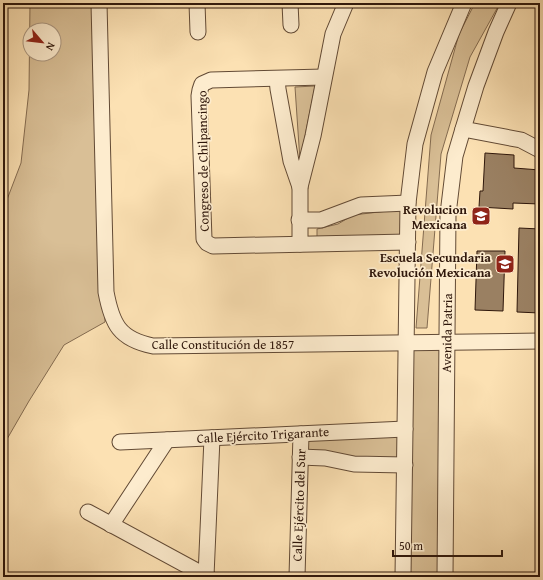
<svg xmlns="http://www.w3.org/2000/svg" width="543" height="580" font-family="'Gentium Book Plus',serif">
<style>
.green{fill:#d9bf96;stroke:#846b50;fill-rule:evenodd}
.building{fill:#9a8062;stroke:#2f170b}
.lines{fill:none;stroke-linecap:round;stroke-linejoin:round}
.minor-casing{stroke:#624a35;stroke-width:17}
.minor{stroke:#fdecce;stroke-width:15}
.labels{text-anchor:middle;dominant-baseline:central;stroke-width:3.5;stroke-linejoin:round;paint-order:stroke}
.street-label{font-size:13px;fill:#2f170b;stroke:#fdecce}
.poi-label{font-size:13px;font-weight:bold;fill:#2f170b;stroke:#fdecce;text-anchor:end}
</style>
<rect width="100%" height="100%" fill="#fce1b3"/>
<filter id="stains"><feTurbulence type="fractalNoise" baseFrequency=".005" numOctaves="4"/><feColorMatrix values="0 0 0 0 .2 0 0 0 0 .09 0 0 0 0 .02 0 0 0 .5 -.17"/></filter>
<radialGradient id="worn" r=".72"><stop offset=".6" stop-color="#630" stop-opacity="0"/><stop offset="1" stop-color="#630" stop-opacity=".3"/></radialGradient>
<g class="green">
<path d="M30,3h69l6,319 -41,23 -35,56 -26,45v-236l18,-47 8,-73zM30,30h24v24h-24z"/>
<polygon points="475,3 500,3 470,57 441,154 427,328 416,328 431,135 459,34"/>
<polygon points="315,86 300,161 295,87"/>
<polygon points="405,209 404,237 317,240 317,229 338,224 353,215"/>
<polygon points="446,347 445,577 403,577 411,348"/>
<polygon points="405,429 405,465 300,457 301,434"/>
</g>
<g class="building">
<polygon points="485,153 514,155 514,168 540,170 540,204 513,203 513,209 479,207 480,191 483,191"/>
<polygon points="519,228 540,229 540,313 517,312"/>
<polygon points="477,251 505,251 503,311 475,310"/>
</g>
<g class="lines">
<defs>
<g id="minor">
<path d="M99,3l7,289c6,32 13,47 47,54l387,-5"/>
<polyline points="197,3 198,32"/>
<polyline points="290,3 291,25"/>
<polyline points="324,77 211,80 202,84 200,90 199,96 204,239 207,243 213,246 408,242"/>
<polyline points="277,79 278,89 291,161 300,187"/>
<polyline points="463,129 521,140 540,150"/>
<polyline points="299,220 321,220 361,205 408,203"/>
<polyline points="300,244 300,187 313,136 333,34 346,3"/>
<polyline points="120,442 405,429"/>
<polyline points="300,457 325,458 354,464 405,465"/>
<polyline points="88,512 208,577"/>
<polyline points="111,525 167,440"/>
<polyline points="206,576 212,438"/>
<polyline points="297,577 301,434"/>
<polyline points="403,577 408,203 415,144 435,72 464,3"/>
<polyline points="445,577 448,214 455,156 463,129 476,86 496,32 509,3"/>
</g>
</defs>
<use href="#minor" class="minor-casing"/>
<use href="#minor" class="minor"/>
</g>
<defs>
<symbol id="school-square" viewBox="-11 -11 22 22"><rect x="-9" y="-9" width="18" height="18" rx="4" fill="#8f2418" stroke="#fdecce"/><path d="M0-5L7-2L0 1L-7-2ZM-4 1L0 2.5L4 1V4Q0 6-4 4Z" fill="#fff"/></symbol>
</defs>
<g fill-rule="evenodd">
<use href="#school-square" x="470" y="205" width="22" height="22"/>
<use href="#school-square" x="494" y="253" width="22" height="22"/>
</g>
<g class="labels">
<g class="street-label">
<text transform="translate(203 161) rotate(-91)">Congreso de Chilpancingo</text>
<text transform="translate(447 333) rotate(-89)">Avenida Patria</text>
<text x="223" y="344">Calle Constitución de 1857</text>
<text transform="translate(263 435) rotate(-3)">Calle Ejército Trigarante</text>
<text transform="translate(299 505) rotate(-88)">Calle Ejército del Sur</text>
</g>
<g class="poi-label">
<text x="467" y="209">Revolucion<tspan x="467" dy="15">Mexicana</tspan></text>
<text x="491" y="257">Escuela Secundaria<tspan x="491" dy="15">Revolución Mexicana</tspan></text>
</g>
</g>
<rect width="543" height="580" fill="none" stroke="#fce1b3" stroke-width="16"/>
<rect x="4" y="4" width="535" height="572" fill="none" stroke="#2f170b" stroke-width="2"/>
<rect x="8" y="8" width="527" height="564" fill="none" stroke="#2f170b"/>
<g transform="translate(42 42) rotate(118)"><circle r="19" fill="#fdecce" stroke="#ab9780"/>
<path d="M0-3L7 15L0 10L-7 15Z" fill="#8f2418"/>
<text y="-6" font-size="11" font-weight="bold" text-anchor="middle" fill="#2f170b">N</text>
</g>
<path d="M393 550v6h109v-6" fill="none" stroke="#2f170b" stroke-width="2"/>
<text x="399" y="550" font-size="12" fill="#2f170b" stroke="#fdecce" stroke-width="3" paint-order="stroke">50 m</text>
<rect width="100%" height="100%" filter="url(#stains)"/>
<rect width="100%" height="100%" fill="url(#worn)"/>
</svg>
